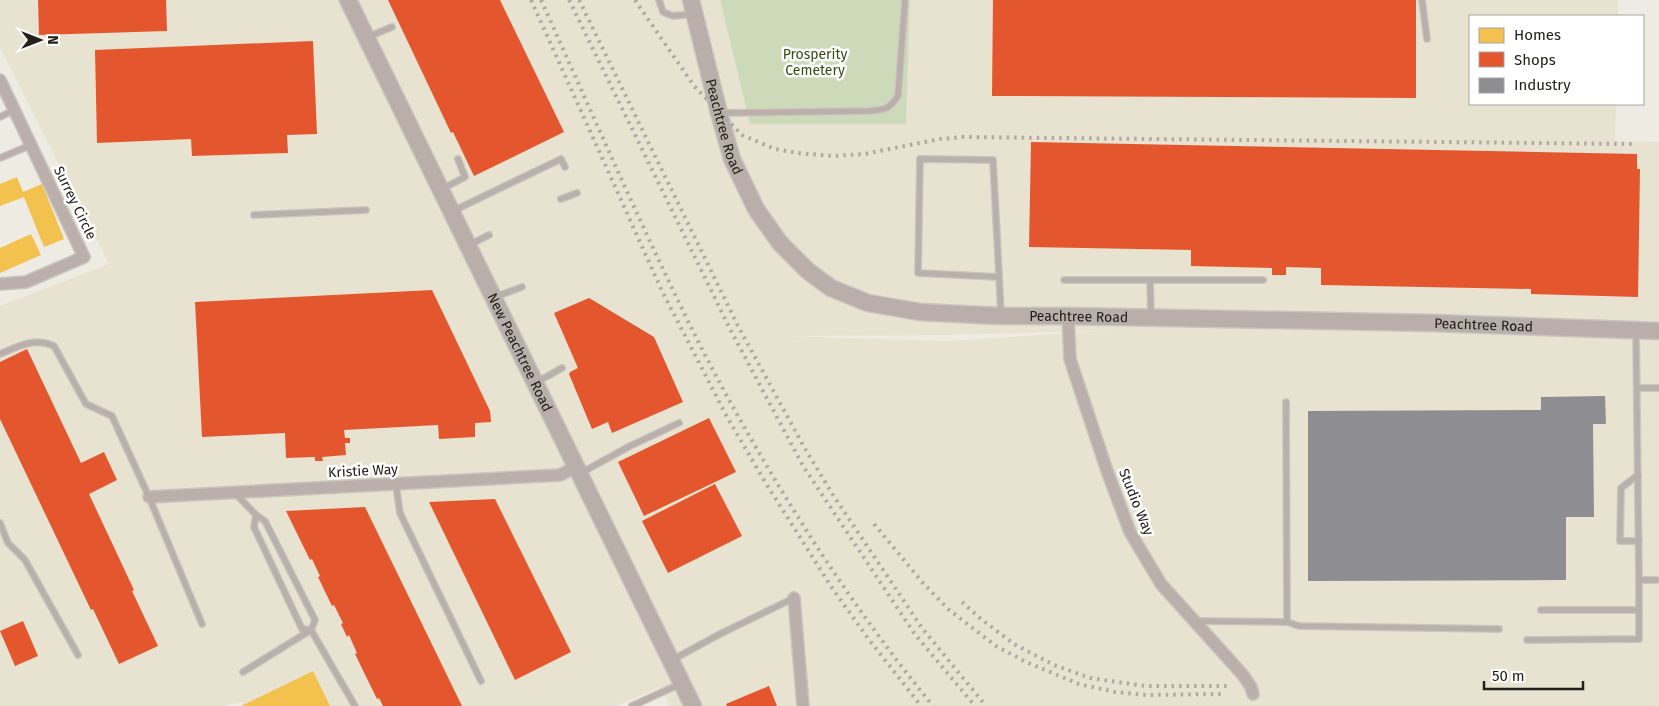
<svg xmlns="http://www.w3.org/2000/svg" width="1659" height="706" font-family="'Fira Sans',sans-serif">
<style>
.built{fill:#e8e2d1;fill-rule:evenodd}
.green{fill:#cddab9}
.homes{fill:#f2c14e}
.shops{fill:#e4572e}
.industry{fill:#8d8d92}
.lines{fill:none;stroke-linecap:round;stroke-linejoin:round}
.lane-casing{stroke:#c8c6bf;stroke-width:8}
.street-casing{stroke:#c8c6bf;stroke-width:14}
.secondary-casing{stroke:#c8c6bf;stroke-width:19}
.lane{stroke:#bbafab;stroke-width:5.5}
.street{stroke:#bbafab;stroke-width:11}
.secondary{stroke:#b9aeaa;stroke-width:16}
.rail{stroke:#b0a8a4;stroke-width:4;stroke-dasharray:2.5 5;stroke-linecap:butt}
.labels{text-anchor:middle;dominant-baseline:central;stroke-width:5;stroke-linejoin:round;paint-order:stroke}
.park-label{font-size:14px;fill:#344d12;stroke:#fff}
.street-label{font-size:14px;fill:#22201a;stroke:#fff}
</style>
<rect width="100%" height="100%" fill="#eeebe2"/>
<path class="built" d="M0,0h720l30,124h156l4,-124h708v16h-148v88h146l-1,37 44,1v564h-989l-10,-19 -44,19h-373v-4l-25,4h-218v-400l109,-42 -109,-217zM1118,330l-171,11 -164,-5 164,-1z"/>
<polygon class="green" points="720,0 910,0 906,124 750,124"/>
<g class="homes">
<polygon points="17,177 23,192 42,184 64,239 44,247 24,197 0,206 0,184"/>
<polygon points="31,234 41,255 0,273 0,248"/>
<polygon points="313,671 330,706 241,706"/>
</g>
<g class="shops">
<polygon points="38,0 166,0 167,31 39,35"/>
<polygon points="388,0 500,0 564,132 474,176 453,132 451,133"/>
<polygon points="993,0 1416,0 1416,98 992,96"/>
<polygon points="313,41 317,134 287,135 288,153 192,156 191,139 97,143 95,50"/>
<polygon points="1031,142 1637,154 1637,169 1640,169 1638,297 1531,294 1531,289 1321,285 1321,268 1286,267 1286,275 1272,275 1272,268 1191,266 1191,250 1029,247"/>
<polygon points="432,290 490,411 491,422 475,423 475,437 439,439 438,425 344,430 345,438 350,438 350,443 345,443 346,455 322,457 323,461 315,461 315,457 286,458 285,433 202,437 195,302"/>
<polygon points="589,298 654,337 683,402 612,433 608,422 592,429 569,374 570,372 578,368 554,313"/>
<polygon points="27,349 81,463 104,452 117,480 89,494 134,590 132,591 158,646 119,664 93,609 91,610 0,419 0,362"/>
<polygon points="709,418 736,472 644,516 618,462"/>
<polygon points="715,484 742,536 668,573 642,521"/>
<polygon points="495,499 571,652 515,680 429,502"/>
<polygon points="365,507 462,706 383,706 379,698 377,699 355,654 357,653 349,635 347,637 341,624 343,623 334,605 332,606 318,577 320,576 312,559 310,560 286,511"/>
<polygon points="23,621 38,656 15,666 0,631"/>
<polygon points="769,686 777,706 727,706 726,704"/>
</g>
<polygon class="industry" points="1605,396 1606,424 1593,424 1594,517 1566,517 1566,580 1308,581 1308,411 1541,410 1541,397"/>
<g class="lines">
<defs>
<g id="lane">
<polyline points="659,0 663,12 673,16 692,14"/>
<polyline points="1422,0 1427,39"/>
<polyline points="368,37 392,27"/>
<path d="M720,113l147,-2c16,-1 22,-1 31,-15l7,-96"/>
<polyline points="0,117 14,110"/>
<polyline points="0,158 31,145"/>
<polyline points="442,189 465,177 458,159"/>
<polyline points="561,199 577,193"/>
<polyline points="453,211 561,159 565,167"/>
<polyline points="254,215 366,210"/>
<polyline points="469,245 489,235"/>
<polyline points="999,277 918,273 920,159 993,160 1001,314"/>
<polyline points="1064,280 1150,280 1151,316"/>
<polyline points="1150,280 1263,280"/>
<polyline points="495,297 522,287"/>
<polyline points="1636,333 1639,580 1656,580"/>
<path d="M0,354c19,-8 34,-17 54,-8l32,58 26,12 37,81 53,127"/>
<polyline points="537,382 562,368"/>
<polyline points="1638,388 1659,388"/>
<polyline points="1286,402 1287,622 1299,626 1499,629"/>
<polyline points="581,473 630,446 679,423"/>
<polyline points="1638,475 1621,488 1620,541 1639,541"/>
<polyline points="396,485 400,513 481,681"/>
<polyline points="236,494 256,515 265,521 315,620 311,630 302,629 254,527 256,515"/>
<polyline points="0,523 8,543 25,560 78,655"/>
<polyline points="1541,610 1639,610 1639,580"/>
<polyline points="1196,621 1287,622"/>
<polyline points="1527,640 1639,639 1639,610"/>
<polyline points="672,660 720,634 794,598"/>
<polyline points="243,672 311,630 355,706"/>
<polyline points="632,706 680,684"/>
</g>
<g id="street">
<polyline points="0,80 84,257 26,282 0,284"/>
<polyline points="1068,316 1070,359 1107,471 1130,532 1161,584 1243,675 1251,687 1253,694"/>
<polyline points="149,497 560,475 576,467"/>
<polyline points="794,598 803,706"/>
</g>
<g id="secondary">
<path id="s1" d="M348,0l345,706"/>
<path id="s2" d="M691,0l28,113 13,46 24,50 24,34 28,28 23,17 37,15 52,9 81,4h67l366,7 225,8"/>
</g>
</defs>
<use href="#lane" class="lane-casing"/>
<use href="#street" class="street-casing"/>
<use href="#secondary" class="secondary-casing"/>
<use href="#lane" class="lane"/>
<use href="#street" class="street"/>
<use href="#secondary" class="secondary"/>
<g class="rail">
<polyline points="531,0 662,291 726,415 765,482 832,588 867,637 921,706"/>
<path d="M541,0c38,84 75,169 114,252 21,45 43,91 67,135 61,112 130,220 211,319"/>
<polyline points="569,0 730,329 803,466 914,633 975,706"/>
<polyline points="579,0 738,326 804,447 833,495 922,628 986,706"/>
<polyline points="635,0 694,86 742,135 775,149 798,153 833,156 864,154 940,139 962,137 1634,144"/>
<polyline points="874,524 923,583 948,609 996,646 1026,662 1079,684 1115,692 1146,695 1225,694"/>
<polyline points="962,602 981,619 1014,644 1054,665 1090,678 1145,686 1231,686"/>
</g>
</g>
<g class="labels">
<g class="park-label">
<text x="815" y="54">Prosperity<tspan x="815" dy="16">Cemetery</tspan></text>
</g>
<g class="street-label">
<text stroke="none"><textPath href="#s2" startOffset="131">Peachtree Road</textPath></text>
<text transform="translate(75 203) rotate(64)">Surrey Circle</text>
<text stroke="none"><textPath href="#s2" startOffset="581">Peachtree Road</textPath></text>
<text stroke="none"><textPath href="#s2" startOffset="986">Peachtree Road</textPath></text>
<text stroke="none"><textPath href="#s1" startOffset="392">New Peachtree Road</textPath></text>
<text transform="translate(363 471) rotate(-3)">Kristie Way</text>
<text transform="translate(1136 502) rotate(68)">Studio Way</text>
</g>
</g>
<rect x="1469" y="15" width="175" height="90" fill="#ffffff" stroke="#a7a6a3"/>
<rect x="1479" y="28" width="25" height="15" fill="#f2c14e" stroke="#a7a6a3"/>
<text x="1514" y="40" font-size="15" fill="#22201a">Homes</text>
<rect x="1479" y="52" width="25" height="15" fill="#e4572e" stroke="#a7a6a3"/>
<text x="1514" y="65" font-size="15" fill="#22201a">Shops</text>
<rect x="1479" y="78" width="25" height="15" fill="#8d8d92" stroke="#a7a6a3"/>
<text x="1514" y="90" font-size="15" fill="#22201a">Industry</text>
<g transform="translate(40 40) rotate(90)" stroke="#ffffff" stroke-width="4" paint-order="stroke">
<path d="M0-4L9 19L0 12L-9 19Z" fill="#22201a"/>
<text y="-8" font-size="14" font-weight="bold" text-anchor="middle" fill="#22201a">N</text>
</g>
<path d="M1484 681v8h99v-8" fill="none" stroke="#22201a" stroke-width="2.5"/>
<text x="1492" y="681" font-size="15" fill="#22201a" stroke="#ffffff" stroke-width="4" paint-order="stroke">50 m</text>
</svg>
